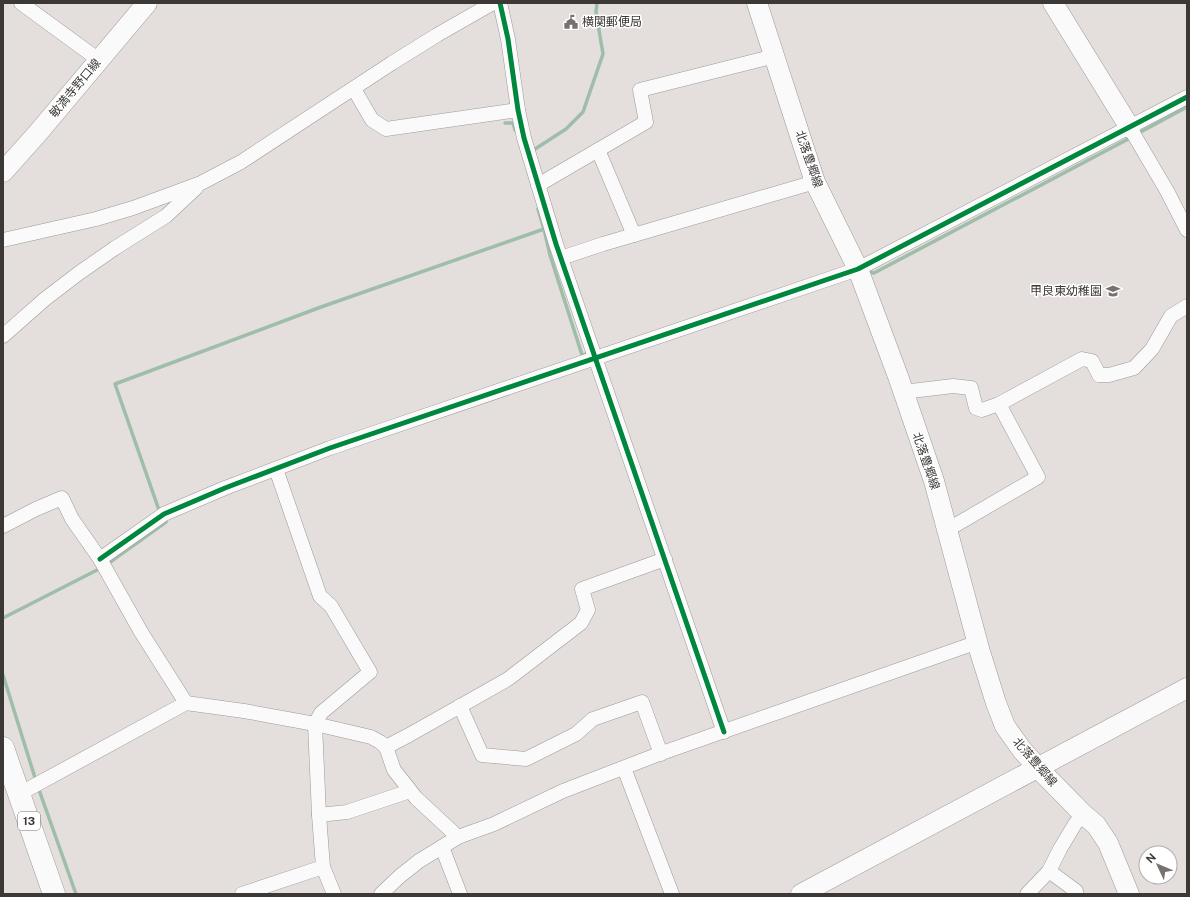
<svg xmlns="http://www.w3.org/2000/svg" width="1190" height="897" font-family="'Public Sans','Noto Sans JP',sans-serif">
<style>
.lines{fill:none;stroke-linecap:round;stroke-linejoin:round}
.stream{stroke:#9fbeaa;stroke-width:3.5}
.street-casing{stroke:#9e9998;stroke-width:15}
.secondary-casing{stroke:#9e9998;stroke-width:21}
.primary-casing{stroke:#9e9998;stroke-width:23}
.street{stroke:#fbfafa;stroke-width:14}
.secondary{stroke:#fbfafa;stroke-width:20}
.primary{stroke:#fbfafa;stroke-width:22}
.cycleway-casing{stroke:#fff;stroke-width:8}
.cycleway{stroke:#00873e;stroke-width:5}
.labels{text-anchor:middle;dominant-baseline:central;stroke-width:3;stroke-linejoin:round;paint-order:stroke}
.shield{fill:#fff;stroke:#767472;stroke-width:1}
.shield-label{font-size:11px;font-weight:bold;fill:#3c3836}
.poi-label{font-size:12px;fill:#3c3836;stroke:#fff;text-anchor:start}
.street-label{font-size:12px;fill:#3c3836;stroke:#fff}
</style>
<rect width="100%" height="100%" fill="#e4dedc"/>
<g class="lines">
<g class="stream">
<polyline points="505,123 513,123 515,130"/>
<polyline points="1137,134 1187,107"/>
<polyline points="532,151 566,129 583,112 603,54 596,12 597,3"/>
<polyline points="544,229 550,255 582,355 587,354"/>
<polyline points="866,271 874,273 1132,137"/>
<polyline points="160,513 115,384 321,307 544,229 538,209"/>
<polyline points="106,565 166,522 164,518"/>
<polyline points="3,618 101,568"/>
<polyline points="3,675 36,781"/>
<polyline points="38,787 76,894"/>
</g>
<defs>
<g id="street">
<polyline points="21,3 99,60"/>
<polyline points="500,3 508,39 518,110 524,138 556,244 724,732"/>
<polyline points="354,89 372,120 386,129 518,110"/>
<polyline points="1130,128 1167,191 1187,230"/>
<polyline points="598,150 634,235"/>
<polyline points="538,185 646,122 640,90 775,56"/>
<polyline points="3,240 96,219 133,208 201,183 241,162 392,63 437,35 493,3"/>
<polyline points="561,258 603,244 815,182"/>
<polyline points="3,336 45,299 79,273 115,248 166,216 196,188"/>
<polyline points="903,392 953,386 971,388 976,408 982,410 999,404"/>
<polyline points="276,469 320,596 331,606 370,672 321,713 315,724 319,815 323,867 334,894"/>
<polyline points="3,526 36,509 62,498 72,519 100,559 141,632 186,703"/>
<polyline points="947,530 1038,477 999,404 1082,359 1092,361 1099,375 1109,375 1134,368 1152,349 1171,316 1187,306"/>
<polyline points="100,559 164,514 225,488 330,448 858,269 1187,97"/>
<polyline points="460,706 482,755 526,759 576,734 593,719 642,702 661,754"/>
<polyline points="386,747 409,735 508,679 581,623 588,610 582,589 665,559"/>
<polyline points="624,768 672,894"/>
<polyline points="19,794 186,703 244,711 315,724 371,737 380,742 386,747 394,770 416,798 458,837"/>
<polyline points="319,815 347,812 410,791"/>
<polyline points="442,847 460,894"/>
<polyline points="1049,871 1076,891 1076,894"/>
<polyline points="242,894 323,867"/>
<polyline points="381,894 400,876 419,861 458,837 494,824 563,791 659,754 978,642"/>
<polyline points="1027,894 1049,871 1060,849 1075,824 1083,814"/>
</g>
<g id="secondary">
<polyline points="757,3 815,182 858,269 899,379 934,481 980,652 996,703 1005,726 1022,750 1038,768 1083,814 1096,825 1108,843 1129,894"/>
<polyline points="1053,3 1130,128"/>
<polyline points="3,172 37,134 147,3"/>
<polyline points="801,894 1187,688"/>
</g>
<polyline id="primary" points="3,748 54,894"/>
</defs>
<use href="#street" class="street-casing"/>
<use href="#secondary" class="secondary-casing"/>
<use href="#primary" class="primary-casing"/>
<use href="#street" class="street"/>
<use href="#secondary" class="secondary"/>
<use href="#primary" class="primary"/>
<defs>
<g id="cycleway">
<polyline points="500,3 508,39 518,110 524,138 556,244 724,732"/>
<polyline points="100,559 164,514 225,488 330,448 858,269 1187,97"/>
</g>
</defs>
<use href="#cycleway" class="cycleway-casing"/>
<use href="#cycleway" class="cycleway"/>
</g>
<defs>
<symbol id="civic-bare" viewBox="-9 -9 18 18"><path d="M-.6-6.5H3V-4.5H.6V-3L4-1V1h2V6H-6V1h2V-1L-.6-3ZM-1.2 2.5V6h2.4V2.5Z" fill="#777270" stroke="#fff" stroke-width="2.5" paint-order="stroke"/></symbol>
<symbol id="school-bare" viewBox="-9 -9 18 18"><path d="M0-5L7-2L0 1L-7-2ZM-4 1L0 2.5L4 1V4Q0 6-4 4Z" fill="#777270" stroke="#fff" stroke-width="2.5" paint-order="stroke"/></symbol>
</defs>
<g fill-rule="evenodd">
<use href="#civic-bare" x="561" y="12" width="20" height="20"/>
<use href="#school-bare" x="1103" y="281" width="20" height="20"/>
</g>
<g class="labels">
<rect class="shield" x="18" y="812" width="22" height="18" rx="3"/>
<g class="shield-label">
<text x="29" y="821">13</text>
</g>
<g class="poi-label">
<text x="582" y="22">横関郵便局</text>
<text x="1102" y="291" text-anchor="end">甲良東幼稚園</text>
</g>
<g class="street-label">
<text transform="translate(75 88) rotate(-50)">敏満寺野口線</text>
<text transform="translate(809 159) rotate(71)">北落豊郷線</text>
<text transform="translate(926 461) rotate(71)">北落豊郷線</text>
<text transform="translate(1035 762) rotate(49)">北落豊郷線</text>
</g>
</g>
<rect width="1190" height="897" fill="none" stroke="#3c3836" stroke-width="8"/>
<g transform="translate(1158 865) rotate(314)"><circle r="19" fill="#ffffff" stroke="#b1afaf"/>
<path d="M0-3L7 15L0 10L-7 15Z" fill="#777270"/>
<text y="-6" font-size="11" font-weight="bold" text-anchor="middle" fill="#3c3836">N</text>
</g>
</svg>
